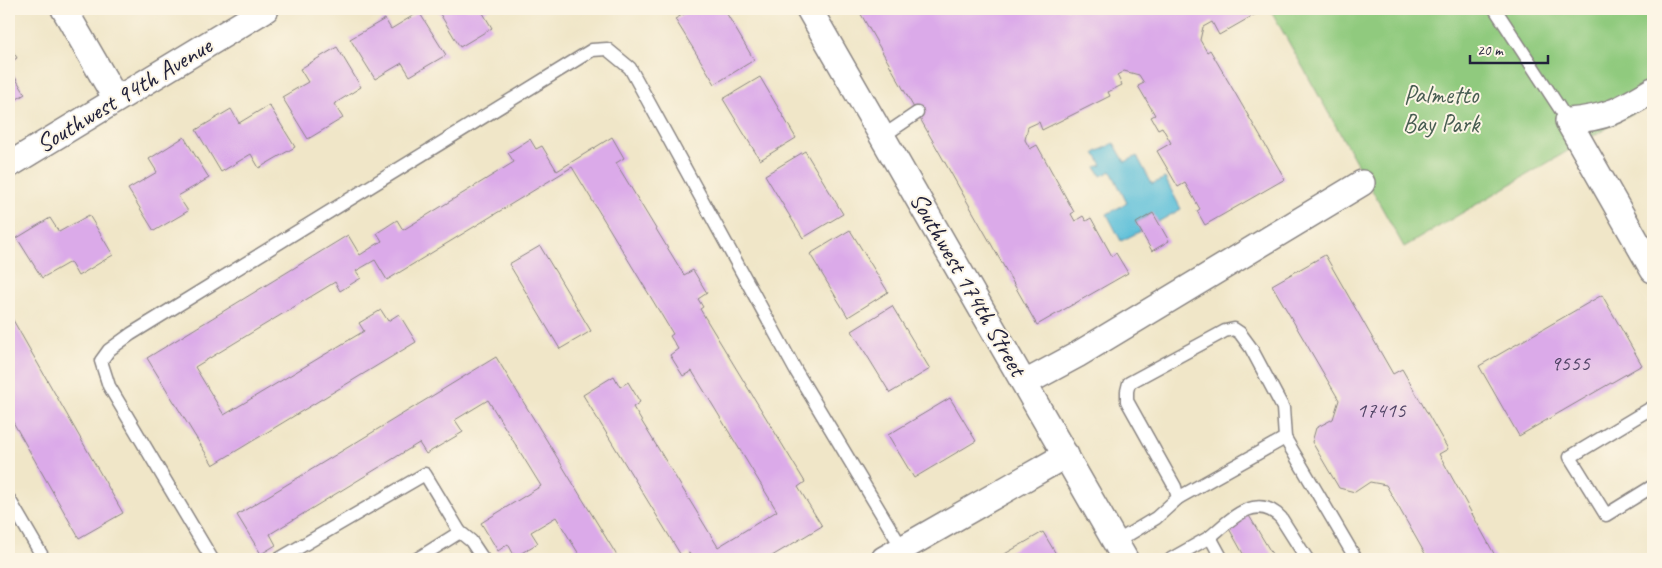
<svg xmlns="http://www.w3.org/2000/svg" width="1662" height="568" font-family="Caveat,sans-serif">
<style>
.green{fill:#90ca7e;stroke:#59765c}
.water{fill:#5bbfd9;stroke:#3e708a}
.building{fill:#dbaae9}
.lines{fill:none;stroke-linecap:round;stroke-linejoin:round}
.service-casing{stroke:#898482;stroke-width:15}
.minor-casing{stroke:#898482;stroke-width:28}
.service{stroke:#fff;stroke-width:12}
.minor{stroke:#fff;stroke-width:25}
.labels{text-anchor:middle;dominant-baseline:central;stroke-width:4;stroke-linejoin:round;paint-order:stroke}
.number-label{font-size:22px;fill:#504466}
.street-label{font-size:25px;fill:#22223b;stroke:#fcf5e5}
.park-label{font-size:25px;fill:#485d52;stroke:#fcf5e5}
</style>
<rect width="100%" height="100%" fill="#fcf5e5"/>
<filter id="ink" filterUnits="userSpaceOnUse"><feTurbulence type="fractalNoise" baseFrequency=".02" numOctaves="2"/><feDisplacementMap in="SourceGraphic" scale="10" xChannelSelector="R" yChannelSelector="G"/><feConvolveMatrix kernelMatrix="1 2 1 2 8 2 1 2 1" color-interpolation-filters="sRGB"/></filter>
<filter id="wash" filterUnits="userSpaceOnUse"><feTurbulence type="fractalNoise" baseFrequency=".0096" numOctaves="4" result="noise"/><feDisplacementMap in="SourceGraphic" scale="20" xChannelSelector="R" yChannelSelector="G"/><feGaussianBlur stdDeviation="1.12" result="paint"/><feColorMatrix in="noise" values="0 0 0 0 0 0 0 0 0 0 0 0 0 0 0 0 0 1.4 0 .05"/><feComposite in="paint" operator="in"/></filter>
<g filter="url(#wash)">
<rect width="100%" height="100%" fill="#f0e6c8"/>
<polygon class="green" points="1270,9 1653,9 1653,101 1404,247"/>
<polygon class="water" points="1114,143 1125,162 1137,156 1152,184 1165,178 1181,209 1158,222 1152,213 1136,223 1141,231 1121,241 1107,214 1127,203 1111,171 1101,176 1096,167 1102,165 1095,153"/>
<g id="blocks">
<g class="building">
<polygon points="154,9 166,9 157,14"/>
<polygon points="437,9 489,9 483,13 492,28 460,47"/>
<polygon points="693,9 724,9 754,60 715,84 675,19"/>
<polygon points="858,9 1260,9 1261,11 1219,35 1212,22 1203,27 1200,40 1207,52 1210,50 1285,179 1205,225 1197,211 1200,209 1185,183 1178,187 1157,151 1171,143 1162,127 1158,129 1151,117 1155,115 1138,86 1144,83 1139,75 1124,71 1117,75 1122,85 1108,92 1110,96 1042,130 1039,122 1028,127 1025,140 1030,149 1037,145 1074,212 1071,214 1075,221 1083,216 1086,221 1091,218 1112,256 1116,253 1128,273 1037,325"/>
<polygon points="419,12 446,55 410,76 402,63 375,79 350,39 385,19 391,29"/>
<polygon points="9,44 17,58 9,63"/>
<polygon points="337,47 361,87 334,104 343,118 308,139 282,97 308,82 300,69"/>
<polygon points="9,67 25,94 9,104"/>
<polygon points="760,77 796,138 760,160 723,99"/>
<polygon points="269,105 295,147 259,168 251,154 221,172 196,130 231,109 239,123"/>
<polygon points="184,137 209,178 178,196 188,211 154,231 128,189 157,172 149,159"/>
<polygon points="612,137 624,158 616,163 684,275 693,270 707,293 698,299 703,307 700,309 805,482 798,487 822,526 767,559 693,559 689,553 682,557 583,395 614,376 620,387 628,382 640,402 633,407 718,547 777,511 692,371 683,376 670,355 678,349 670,336 673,334 572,167 387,280 375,260 356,271 361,278 340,291 335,282 195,367 224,415 364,331 359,323 381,310 388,321 399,314 416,342 213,465 147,358 348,235 360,255 382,241 377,233 397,220 403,230 514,162 508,153 530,139 536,149 542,146 557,171"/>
<polygon points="805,151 843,214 803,238 765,175"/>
<polygon points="1153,213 1169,241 1152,251 1136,223"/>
<polygon points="89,215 113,255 78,276 70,262 42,278 17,238 50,218 59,232"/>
<polygon points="850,230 888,292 848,317 810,254"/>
<polygon points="540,246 591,331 560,349 509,264"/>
<polygon points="1325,255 1393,374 1402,369 1448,449 1439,454 1497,559 1428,559 1386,485 1370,482 1355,492 1339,488 1312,442 1316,428 1333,419 1339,400 1272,285"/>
<polygon points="1602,295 1642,365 1519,436 1479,366"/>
<polygon points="892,306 930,369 890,393 852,331"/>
<polygon points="9,313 123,513 79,538 9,415"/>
<polygon points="496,357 619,559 582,559 556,517 531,532 538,543 515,557 508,544 498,551 481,523 541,486 488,400 455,420 463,432 426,454 419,443 270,534 276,545 261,554 237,515"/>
<polygon points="950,398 976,441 914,478 888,435"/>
<polygon points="1248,514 1275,559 1246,559 1227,525"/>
<polygon points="1043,532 1059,559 996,559"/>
</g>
</g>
</g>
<g filter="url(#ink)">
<use href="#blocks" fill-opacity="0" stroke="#898482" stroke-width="1"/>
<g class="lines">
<defs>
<g id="service">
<polyline points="1495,9 1568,121"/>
<polyline points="883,136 917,113"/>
<polyline points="1653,407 1570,457 1606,515 1653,486"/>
<polyline points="1178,498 1285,438"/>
<polyline points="9,499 44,559"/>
<path d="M1210,537c21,-18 46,-45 71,-19l26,41"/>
<polyline points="1116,542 1156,518 1178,498 1175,487 1127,401 1127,391 1129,383 1225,331 1234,329 1240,333 1251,348 1283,408 1285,438 1356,559"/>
<polyline points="212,559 109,386 101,361 109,350 131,334 592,50 607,49 630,68 796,371 902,548"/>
<polyline points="279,559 425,474 460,532"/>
<polyline points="417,559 460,532 471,541 483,559"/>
<polyline points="1171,559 1210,537 1222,559"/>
</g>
<g id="minor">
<polyline points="64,9 116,99"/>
<polyline points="809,9 1125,559"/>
<path d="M1653,90c-33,20 -46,28 -85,31l85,149"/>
<polyline points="9,165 266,9"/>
<polyline points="1025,383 1077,355 1362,183"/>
<polyline points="884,559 1066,455"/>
</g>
</defs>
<use href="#service" class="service-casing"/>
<use href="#minor" class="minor-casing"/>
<use href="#service" class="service"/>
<use href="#minor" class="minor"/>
</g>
</g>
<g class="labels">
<g class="number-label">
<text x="1570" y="363">9555</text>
<text x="1381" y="410">17415</text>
</g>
<g class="street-label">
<text transform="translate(124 95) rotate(-31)">Southwest 94th Avenue</text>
<text transform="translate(968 284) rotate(60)">Southwest 174th Street</text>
</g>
<g class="park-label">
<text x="1441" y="95">Palmetto<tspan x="1441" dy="29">Bay Park</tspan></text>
</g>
</g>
<rect width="1662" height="568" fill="none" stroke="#fcf5e5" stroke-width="30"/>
<path d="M1470 55v8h78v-8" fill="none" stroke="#22223b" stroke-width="2.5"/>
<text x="1477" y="55" font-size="15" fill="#22223b" stroke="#fcf5e5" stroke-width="4" paint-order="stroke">20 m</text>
</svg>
